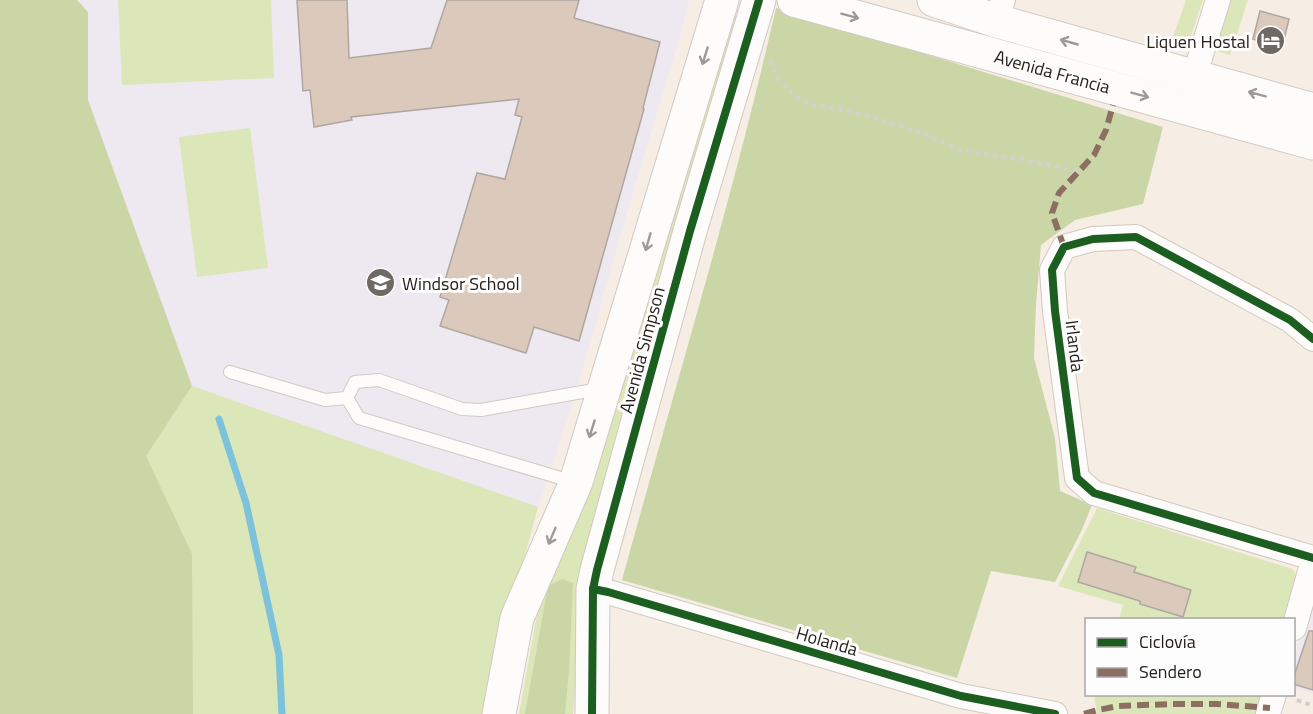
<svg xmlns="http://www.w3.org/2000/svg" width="1313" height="714" font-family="'Titillium Web',sans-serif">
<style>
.education{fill:#eee8f0}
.green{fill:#dbe7b8}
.forest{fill:#cbd6a7}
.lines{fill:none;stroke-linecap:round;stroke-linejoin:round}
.stream{stroke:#7cc2db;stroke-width:7}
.building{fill:#dbcabb;stroke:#aea7a1;stroke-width:1.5}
.lane-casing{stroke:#d1c9c2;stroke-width:14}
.street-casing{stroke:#d1c9c2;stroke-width:26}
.secondary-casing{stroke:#d1c9c2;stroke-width:35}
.path{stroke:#d2cfcc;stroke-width:4;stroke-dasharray:4.5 4.5;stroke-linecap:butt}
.lane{stroke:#fefcfb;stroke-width:12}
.street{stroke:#fefcfb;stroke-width:24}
.secondary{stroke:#fefcfb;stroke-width:33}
.quiet{stroke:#8d6e63;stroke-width:6;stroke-dasharray:12 6;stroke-linecap:butt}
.cycleway-casing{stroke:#fdfdfd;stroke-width:11}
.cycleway{stroke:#1b5e20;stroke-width:8}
.oneway{stroke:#9e9996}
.labels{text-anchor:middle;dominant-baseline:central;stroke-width:6;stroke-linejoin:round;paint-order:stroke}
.poi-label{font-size:18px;fill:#28211b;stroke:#fdfdfd;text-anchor:end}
.street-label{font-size:18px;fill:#28211b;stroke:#fdfdfd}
</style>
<rect width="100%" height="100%" fill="#f6ede5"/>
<g class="education">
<polygon points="0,0 689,0 681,33 623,226 591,340 554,461 538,507 0,714"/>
<polygon points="1313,597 1313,694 1294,688 1294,660"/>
</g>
<g class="green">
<polygon points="118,0 271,0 274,78 122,85"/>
<polygon points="1186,0 1203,0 1187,48 1171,43"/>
<polygon points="1222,0 1248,0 1230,55 1207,48"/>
<polygon points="732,14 738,17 579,646 573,714 519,714 542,587"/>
<polygon points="250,128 268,268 197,277 179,137"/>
<polygon points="192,386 538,507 482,714 0,714 0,506 168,423"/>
<polygon points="1097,508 1292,569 1298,577 1285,620 1119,619 1123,605 1058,586"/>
<polygon points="1094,694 1264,695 1258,714 1097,714"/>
</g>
<g class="forest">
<polygon points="0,0 77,0 88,12 88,100 192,386 146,456 192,554 193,714 0,714"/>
<path d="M776,8l387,119 -20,77 -68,16 -34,25 -5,59 -2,54 21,80 5,53 32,14 -11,27 -26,50 -64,-11 -34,107 -335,-98c52,-190 110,-379 154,-572z"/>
<polygon points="562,579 573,583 569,670 565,714 525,714 548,586"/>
</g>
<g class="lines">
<polyline class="stream" points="219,419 246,503 279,655 282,714"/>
</g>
<g class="building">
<polygon points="297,0 347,0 349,58 431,48 447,0 579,0 574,18 660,42 643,108 644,109 579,341 534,327 526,353 440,326 449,300 440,297 477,173 505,179 522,117 515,115 519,99 351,117 352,120 314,127 310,90 303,91"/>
<polygon points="1260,11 1289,19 1282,48 1253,39"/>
<polygon points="1087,552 1136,567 1134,572 1191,590 1183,617 1140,604 1140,601 1078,582"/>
<polygon points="1309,631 1313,631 1313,690 1293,684 1293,679"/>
</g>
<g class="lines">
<defs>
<g id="lane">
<polyline points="230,372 325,400 347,398"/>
<polyline points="574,482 359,418 347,398 355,382 379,380 462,409 481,410 588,391 602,386"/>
</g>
<g id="street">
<polyline points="997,21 1003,0"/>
<polyline points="1194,77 1218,0"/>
<polyline points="1313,339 1290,320 1136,237 1093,239 1064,247 1052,270 1055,311 1077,478 1094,493 1313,558"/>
<polyline points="593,589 608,592 961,696 1055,714"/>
<polyline points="1294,628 1313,561"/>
<polyline points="1268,714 1274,694"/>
</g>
<g id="secondary">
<path id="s1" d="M794,0l519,143"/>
<polyline points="934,0 997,21 1313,110"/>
<polyline points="499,714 517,618 576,482 722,0"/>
<polyline points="592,714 593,589 597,570 690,231 759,0"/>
</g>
</defs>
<use href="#lane" class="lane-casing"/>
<use href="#street" class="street-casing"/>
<use href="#secondary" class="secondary-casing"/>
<g class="path">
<polyline points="770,61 778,79 802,102 874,117 919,132 960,150 1031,161 1079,172"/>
<polyline points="1297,700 1313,706"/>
</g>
<use href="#lane" class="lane"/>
<use href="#street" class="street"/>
<use href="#secondary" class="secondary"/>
<g class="quiet">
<polyline points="1064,247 1052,213 1059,193 1094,155 1106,130 1113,105"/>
<polyline points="1084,714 1098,710 1118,706 1172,704 1217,704 1270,708"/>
</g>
<defs>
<g id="cycleway">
<polyline points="1313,339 1290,320 1136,237 1093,239 1064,247 1052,270 1055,311 1077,478 1094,493 1313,558"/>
<polyline points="593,589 608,592 961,696 1055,714"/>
<polyline points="592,714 593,589 597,570 690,231 759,0"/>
</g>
</defs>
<use href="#cycleway" class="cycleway-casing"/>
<use href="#cycleway" class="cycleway"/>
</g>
<defs><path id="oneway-shaft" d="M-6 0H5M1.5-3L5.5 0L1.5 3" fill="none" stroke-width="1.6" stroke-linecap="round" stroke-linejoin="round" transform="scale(1.5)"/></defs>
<g class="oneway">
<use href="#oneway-shaft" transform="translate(850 16) rotate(15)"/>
<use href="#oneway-shaft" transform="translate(1069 42) rotate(-164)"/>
<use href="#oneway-shaft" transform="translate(705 56) rotate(107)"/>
<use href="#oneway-shaft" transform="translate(1257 94) rotate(-165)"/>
<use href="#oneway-shaft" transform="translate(1140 95) rotate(15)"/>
<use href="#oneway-shaft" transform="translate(648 242) rotate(106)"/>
<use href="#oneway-shaft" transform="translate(592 429) rotate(107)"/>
<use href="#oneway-shaft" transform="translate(552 536) rotate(113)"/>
</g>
<defs>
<symbol id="hotel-disc" viewBox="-11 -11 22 22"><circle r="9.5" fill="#706862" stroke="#fdfdfd"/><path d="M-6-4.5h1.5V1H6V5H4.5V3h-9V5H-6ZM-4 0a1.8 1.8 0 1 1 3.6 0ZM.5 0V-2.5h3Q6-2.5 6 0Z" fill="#fff"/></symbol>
<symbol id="school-disc" viewBox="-11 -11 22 22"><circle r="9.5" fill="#706862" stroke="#fdfdfd"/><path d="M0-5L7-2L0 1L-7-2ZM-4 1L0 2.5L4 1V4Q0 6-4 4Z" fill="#fff"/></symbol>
</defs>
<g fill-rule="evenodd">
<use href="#hotel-disc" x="1254" y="24" width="33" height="33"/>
<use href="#school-disc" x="364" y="266" width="33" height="33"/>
</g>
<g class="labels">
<g class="poi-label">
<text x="1250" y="41">Liquen Hostal</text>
<text x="402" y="283" text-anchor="start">Windsor School</text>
</g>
<g class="street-label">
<text stroke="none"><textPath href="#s1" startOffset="268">Avenida Francia</textPath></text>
<text transform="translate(1075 346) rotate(83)">Irlanda</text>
<text transform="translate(642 350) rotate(-75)">Avenida Simpson</text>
<text transform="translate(827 641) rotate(16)">Holanda</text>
</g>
</g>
<rect x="1085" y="618" width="210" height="78" fill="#fdfdfd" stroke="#a8a5a3" stroke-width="1.5"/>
<rect x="1097" y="638" width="30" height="9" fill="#1b5e20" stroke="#a8a5a3" stroke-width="1.5"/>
<text x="1139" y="648" font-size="18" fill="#28211b">Ciclovía</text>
<rect x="1097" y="668" width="30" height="9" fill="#8d6e63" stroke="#a8a5a3" stroke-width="1.5"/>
<text x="1139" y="678" font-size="18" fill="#28211b">Sendero</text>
</svg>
